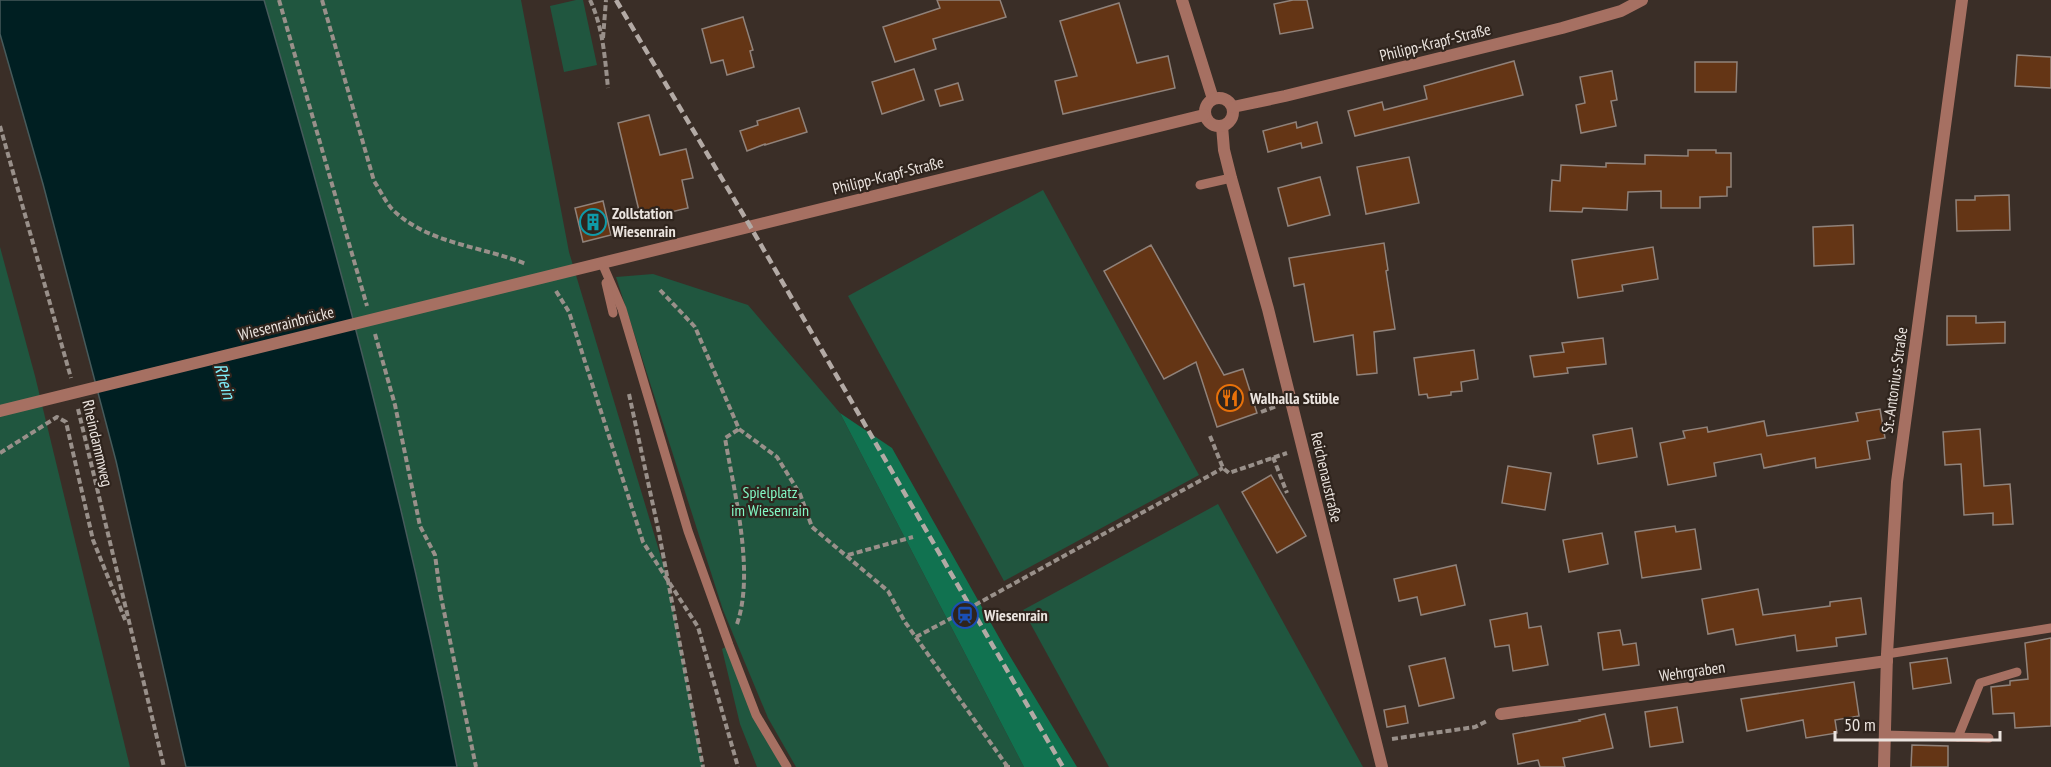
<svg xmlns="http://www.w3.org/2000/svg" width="2051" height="767" font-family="'PT Sans Narrow',sans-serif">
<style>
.green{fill:#20563f}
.forest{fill:#117250}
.water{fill:#001f22;stroke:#465a5b;stroke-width:1.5}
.building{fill:#643515;stroke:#90827a;stroke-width:1.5}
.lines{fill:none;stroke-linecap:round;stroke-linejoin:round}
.path{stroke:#99908a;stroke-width:4;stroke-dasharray:6 3;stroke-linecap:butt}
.service{stroke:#a67062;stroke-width:9}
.minor{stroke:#a67062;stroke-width:12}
.tertiary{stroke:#a67062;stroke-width:12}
.rail{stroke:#b3aaa5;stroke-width:4.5;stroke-dasharray:9 4.5;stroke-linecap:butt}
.labels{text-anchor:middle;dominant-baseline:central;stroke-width:4.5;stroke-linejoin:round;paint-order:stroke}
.street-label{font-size:16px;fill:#ebe4df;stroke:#2f241d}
.poi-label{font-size:16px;font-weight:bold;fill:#ebe4df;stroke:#2f241d;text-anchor:start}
.park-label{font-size:16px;fill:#82f8c4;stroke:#2f241d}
.water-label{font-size:18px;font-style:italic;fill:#80f1fd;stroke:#2f241d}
</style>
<rect width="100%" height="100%" fill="#3a2e27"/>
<g class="green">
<polygon points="261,0 521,0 569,252 667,577 703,767 454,767"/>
<polygon points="576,0 583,0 597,65 564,72 550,6"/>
<polygon points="1043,190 1199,475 1004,581 848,296"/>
<polygon points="0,247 35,376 130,767 0,767"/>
<polygon points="653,274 748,305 840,413 1024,767 796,767 768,718 723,610 616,277"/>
<polygon points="1218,504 1363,767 1109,767 1023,610"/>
<polygon points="729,645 756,715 787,767 757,767 740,724 722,649"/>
</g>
<polygon class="forest" points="840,413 892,448 1005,648 1077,767 1024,767"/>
<path class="water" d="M0,0h264c74,253 142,508 193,767h-271l-70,-306 -73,-277 -43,-150z"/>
<g class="building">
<polygon points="937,0 1000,0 1006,17 933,39 936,49 895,62 883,27 940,8"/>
<polygon points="1293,0 1307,0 1313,28 1280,34 1274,4"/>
<polygon points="1119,3 1137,63 1168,56 1175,88 1063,114 1055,81 1077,76 1060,21"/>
<polygon points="743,17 753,50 750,51 754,67 727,75 723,60 711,63 702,29"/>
<polygon points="2017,55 2051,57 2051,88 2015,86"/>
<polygon points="1514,61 1523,95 1355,136 1348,111 1382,102 1384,110 1427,99 1424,86"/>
<polygon points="1695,62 1737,62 1736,92 1695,92"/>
<polygon points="914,69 924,100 882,114 872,82"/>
<polygon points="1612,71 1617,100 1611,101 1616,126 1581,133 1576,105 1585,103 1580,77"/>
<polygon points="958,83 963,100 940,106 935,90"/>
<polygon points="799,108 807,132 765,145 765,144 747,151 740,131 758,125 757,121"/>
<polygon points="649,115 660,155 686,149 693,178 682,180 688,208 641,219 618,123"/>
<polygon points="1296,122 1297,128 1317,122 1322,143 1302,148 1301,143 1268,152 1263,131"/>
<polygon points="1688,150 1716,150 1716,153 1731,153 1731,187 1727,187 1727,196 1700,197 1700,208 1661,208 1661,191 1628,192 1627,210 1583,208 1582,212 1550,211 1552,180 1560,181 1561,165 1606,167 1606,163 1645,164 1645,155 1688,156"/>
<polygon points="1409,157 1419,203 1366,214 1357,167"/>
<polygon points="1320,177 1330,215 1288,226 1278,188"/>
<polygon points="2009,195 2010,230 1957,231 1956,200 1975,200 1975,196"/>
<polygon points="603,201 611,235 583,242 575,208"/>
<polygon points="1853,225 1854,264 1814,266 1813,227"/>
<polygon points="1384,243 1388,270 1386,271 1395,329 1374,332 1377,373 1357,375 1353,335 1314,342 1304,284 1294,286 1289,258"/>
<polygon points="1151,245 1224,375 1243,369 1257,413 1217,427 1196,362 1164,379 1104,271"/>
<polygon points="1653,247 1658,279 1622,285 1623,291 1578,298 1572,260"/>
<polygon points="1947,316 1976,316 1976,323 2005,322 2005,343 1947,345"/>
<polygon points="1603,338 1606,364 1567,368 1568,373 1534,377 1530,356 1564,352 1562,343"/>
<polygon points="1474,350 1478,379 1461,382 1462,391 1451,392 1451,395 1428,398 1427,394 1419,395 1414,358"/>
<polygon points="1880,409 1885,438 1867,441 1870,459 1816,468 1815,458 1764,468 1761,454 1714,463 1716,476 1668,485 1660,443 1685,438 1683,431 1707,427 1708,432 1764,421 1767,436 1858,421 1856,413"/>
<polygon points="1632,428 1637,457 1598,464 1593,435"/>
<polygon points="1980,429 1984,486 2010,484 2013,524 1993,525 1993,513 1964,515 1961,464 1945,465 1943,432"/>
<polygon points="1508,466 1551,473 1545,510 1502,503"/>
<polygon points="1271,475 1306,536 1277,553 1242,492"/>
<polygon points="1675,526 1676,532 1695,529 1701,569 1642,578 1635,532"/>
<polygon points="1602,533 1608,564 1569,572 1563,540"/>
<polygon points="1456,565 1465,605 1421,615 1417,597 1399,601 1394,579"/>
<polygon points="1758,589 1763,615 1830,606 1830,602 1861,598 1866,634 1836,638 1837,646 1797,651 1795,635 1736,645 1733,629 1708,634 1702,599"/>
<polygon points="1527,613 1529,628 1541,626 1548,665 1513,671 1509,645 1495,647 1490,620"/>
<polygon points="1620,630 1623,645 1636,643 1639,665 1603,670 1598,633"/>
<polygon points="2051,638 2051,726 2015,728 2014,713 1993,714 1991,687 2010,685 2010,681 2028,679 2025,643"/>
<polygon points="1445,658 1454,698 1419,706 1409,666"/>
<polygon points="1947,658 1951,683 1913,689 1910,663"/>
<polygon points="1854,682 1859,716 1835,720 1837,733 1806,738 1803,720 1747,731 1741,699"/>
<polygon points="1405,706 1408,723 1387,727 1384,710"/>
<polygon points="1677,707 1683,742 1650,747 1645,712"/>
<polygon points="1605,714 1613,748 1563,758 1565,767 1540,767 1538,760 1518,764 1513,734 1580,721 1579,720"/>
<polygon points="1912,745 1948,746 1948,767 1911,767"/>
</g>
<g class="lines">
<g class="path">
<polyline points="279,0 367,306"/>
<path d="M322,0l52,181c6,9 11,20 18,28 35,35 90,37 134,55"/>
<path d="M590,0c13,27 15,59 18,88"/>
<polyline points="603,38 606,0"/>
<polyline points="0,126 71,378"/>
<polyline points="660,290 695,327 739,429 777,457 800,494 812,527 888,591 905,622 1007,766"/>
<polyline points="556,291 569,312 643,542 698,627 738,767"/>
<polyline points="375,334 395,405 420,526 435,555 440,592 476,767"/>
<polyline points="629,394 659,533 703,767"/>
<polyline points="78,409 164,767"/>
<polyline points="1261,412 1277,406"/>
<polyline points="1210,436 1223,468 1229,473 1287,453"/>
<polyline points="0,453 57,417 66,422 93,540 126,622"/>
<polyline points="1273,457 1287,493"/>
<polyline points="848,555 913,537"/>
<polyline points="975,605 1223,468"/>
<path d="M737,624c18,-52 -3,-132 -12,-186l14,-9"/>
<polyline points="916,637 959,614"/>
<polyline points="1392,739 1475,727 1487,721"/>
<polyline points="1004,767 1010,767"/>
</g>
<g class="service">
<polyline points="1200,185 1231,178"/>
<polyline points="602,263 622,309 688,531 729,645 756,715 787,767"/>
<polyline points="606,283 613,313"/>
<polyline points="1887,654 2051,628"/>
<polyline points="1885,735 1989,738"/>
<polyline points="1958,737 1980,683 2017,672"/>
</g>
<g class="minor">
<polyline points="1182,0 1213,99"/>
<polyline points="1222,126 1224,150 1231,178 1268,309 1382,767"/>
<polyline points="1501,714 1887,661"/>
<polyline points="1884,767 1887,654 1897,482 1962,0"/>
</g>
<g class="tertiary">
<circle cx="1219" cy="112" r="14"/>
<polyline points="1233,107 1285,96 1562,28 1621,11 1642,0"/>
<polyline points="0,411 1204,115"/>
</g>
<polyline class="rail" points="616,0 750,226 1063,767"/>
</g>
<defs>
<symbol id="building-ring" viewBox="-11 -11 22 22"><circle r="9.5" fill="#2f241d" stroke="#0f9aa8" stroke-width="1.5"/><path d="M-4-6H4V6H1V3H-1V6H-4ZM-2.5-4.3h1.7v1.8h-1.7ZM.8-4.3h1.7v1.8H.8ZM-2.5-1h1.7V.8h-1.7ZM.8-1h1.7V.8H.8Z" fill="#0f9aa8"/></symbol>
<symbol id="restaurant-ring" viewBox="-11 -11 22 22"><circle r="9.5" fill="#2f241d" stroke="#e8710a" stroke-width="1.5"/><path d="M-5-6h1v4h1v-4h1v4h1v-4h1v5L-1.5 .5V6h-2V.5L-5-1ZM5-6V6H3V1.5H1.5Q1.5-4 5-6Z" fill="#e8710a"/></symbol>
<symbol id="station-ring" viewBox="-11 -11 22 22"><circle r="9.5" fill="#2f241d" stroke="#1a4fb4" stroke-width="1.5"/><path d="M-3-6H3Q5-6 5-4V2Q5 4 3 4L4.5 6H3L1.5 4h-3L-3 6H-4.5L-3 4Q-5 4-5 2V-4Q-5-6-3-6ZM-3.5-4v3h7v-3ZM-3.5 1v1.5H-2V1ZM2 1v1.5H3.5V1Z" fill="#1a4fb4"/></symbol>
</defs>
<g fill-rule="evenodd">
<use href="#building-ring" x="578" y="207" width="30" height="30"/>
<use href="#restaurant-ring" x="1215" y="383" width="30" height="30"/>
<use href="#station-ring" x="950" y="600" width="30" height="30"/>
</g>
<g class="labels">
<g class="street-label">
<text transform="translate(1435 42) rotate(-14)">Philipp-Krapf-Straße</text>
<text transform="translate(888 175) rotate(-14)">Philipp-Krapf-Straße</text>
<text transform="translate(286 323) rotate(-14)">Wiesenrainbrücke</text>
<text transform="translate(1894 380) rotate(-82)">St.-Antonius-Straße</text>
<text transform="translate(98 443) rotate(77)">Rheindammweg</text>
<text transform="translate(1327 477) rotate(77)">Reichenaustraße</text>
<text transform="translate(1692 671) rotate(-8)">Wehrgraben</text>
</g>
<g class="poi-label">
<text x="612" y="213">Zollstation<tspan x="612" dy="18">Wiesenrain</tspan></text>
<text x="1250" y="398">Walhalla Stüble</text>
<text x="984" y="615">Wiesenrain</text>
</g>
<g class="park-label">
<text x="770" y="492">Spielplatz<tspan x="770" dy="18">im Wiesenrain</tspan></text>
</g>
<g class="water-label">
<text transform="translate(225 381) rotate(74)">Rhein</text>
</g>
</g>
<path d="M1835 731v9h165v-9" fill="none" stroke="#ebe4df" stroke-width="3"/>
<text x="1844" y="731" font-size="18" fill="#ebe4df" stroke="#2f241d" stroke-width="4.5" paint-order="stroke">50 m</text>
</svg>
